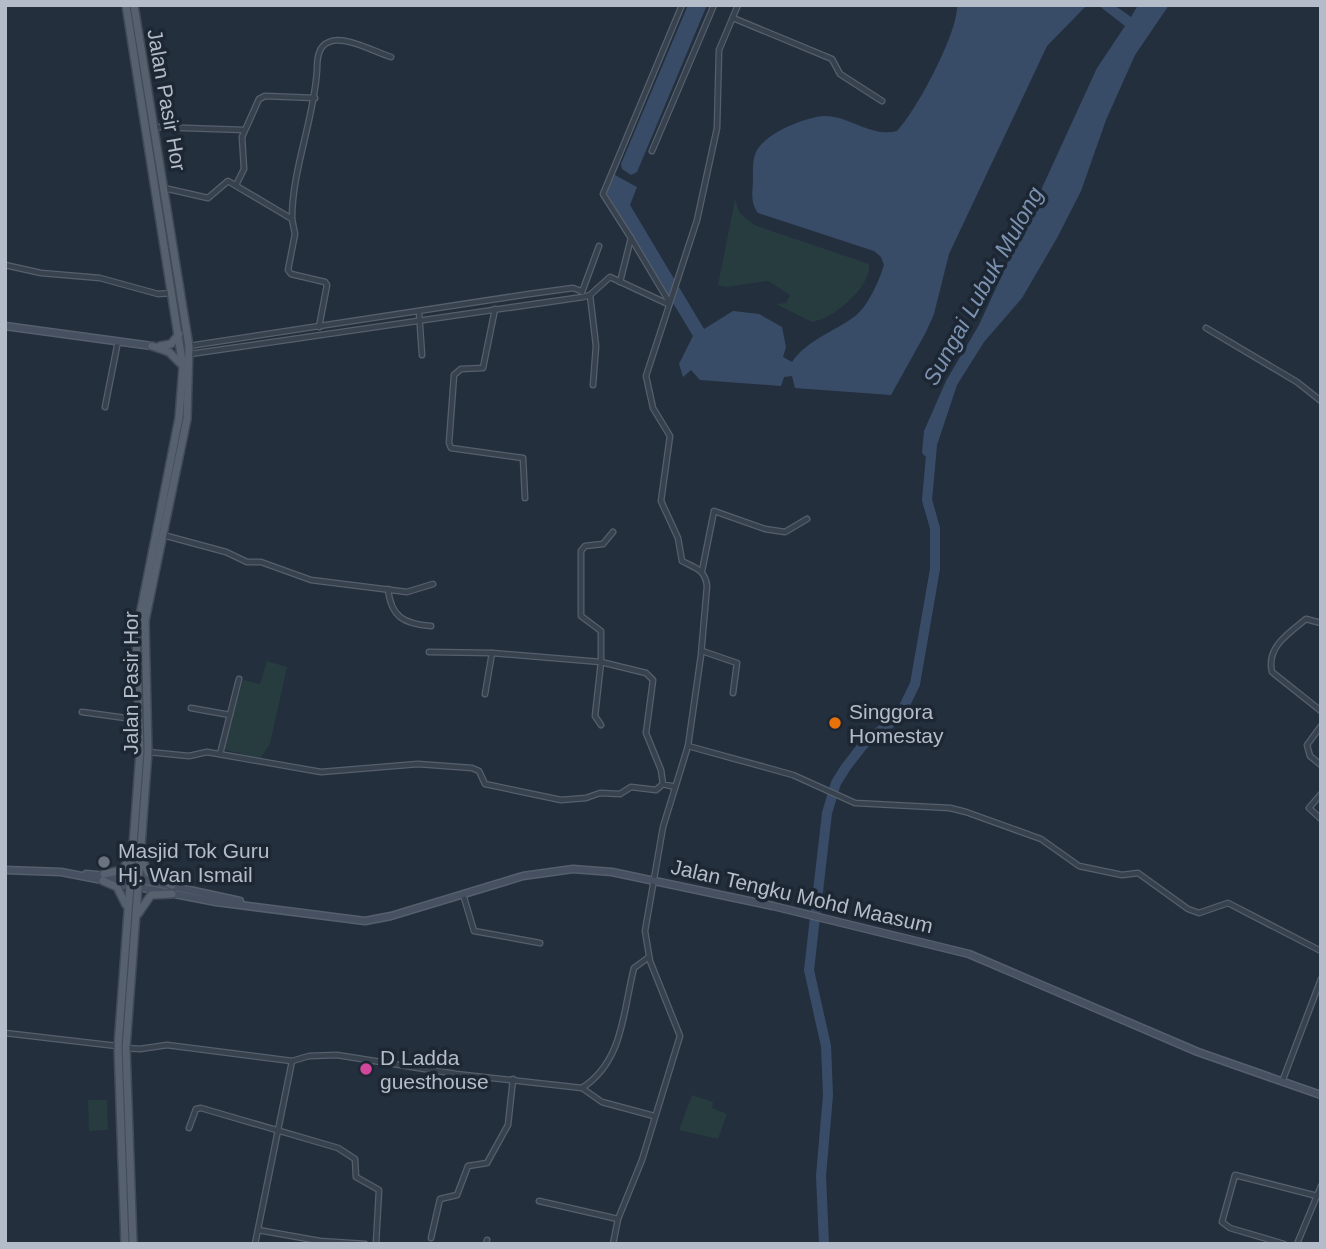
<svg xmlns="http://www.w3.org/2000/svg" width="1326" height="1249" font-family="Helvetica,sans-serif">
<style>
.green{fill:#263c3f}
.water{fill:#394c67}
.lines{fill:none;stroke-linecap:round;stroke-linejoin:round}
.river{stroke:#394c67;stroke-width:10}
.street-casing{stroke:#565f6c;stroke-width:7}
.secondary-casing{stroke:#565f6c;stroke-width:9}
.primary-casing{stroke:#414a57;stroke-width:10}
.street{stroke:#38414e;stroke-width:4.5}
.secondary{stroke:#465061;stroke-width:6}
.primary{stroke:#56606e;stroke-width:7}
.food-dot{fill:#e8710a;stroke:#1d2633;stroke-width:2.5}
.worship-dot{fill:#6b7280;stroke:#1d2633;stroke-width:2.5}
.hotel-dot{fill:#d1479c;stroke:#1d2633;stroke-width:2.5}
.labels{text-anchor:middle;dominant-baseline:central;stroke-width:7;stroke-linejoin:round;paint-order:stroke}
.street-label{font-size:21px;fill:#b4bcc9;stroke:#1d2633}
.poi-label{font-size:21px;fill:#b4bcc9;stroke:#1d2633;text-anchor:start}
.water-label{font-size:23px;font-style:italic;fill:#7c92b1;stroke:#1d2633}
</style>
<rect width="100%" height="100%" fill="#242f3e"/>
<g class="green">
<path d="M735,200l5,13 14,12 115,39c3,23 -36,55 -57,58l-36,-18 10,-1 4,-8 -22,-14 -42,6 -8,-2z"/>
<polygon points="267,661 287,667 270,744 260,759 223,749 243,680 260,684"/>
<polygon points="692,1095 713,1102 712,1108 727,1114 718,1139 679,1130"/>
<polygon points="88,1100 107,1100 108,1130 89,1131"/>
</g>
<g class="water">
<polygon points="688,5 707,5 642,160 637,172 631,175 622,169 621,164"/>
<path d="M957,5h130l-40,41 -98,208 -15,60 -8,18 -35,63 -96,-7 -3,-12 -8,1 -3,9 -81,-6 -9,-10 -8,7 -4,-13 14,-28 -87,-144 7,-18 24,13 -7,18 74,124 29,-18 26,3 23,13 4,20 -3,10 9,5c14,-21 41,-30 62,-45 14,-10 25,-36 30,-52l-3,-8 -7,-6 -116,-38c-7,-10 -6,-18 -5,-31 0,-10 -1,-23 4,-32 11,-18 47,-32 66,-34 26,-1 48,22 74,15 19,-19 62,-100 60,-126z"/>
<polygon points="1098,5 1114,5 1131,17 1138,5 1169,5 1135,55 1106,120 1081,191 1057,238 1022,298 984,342 957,385 934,454 927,458 922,453 924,431 946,381 979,325 1097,68 1125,26"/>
</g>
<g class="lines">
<polyline class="river" points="824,1244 821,1176 828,1095 826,1046 809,970 827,813 836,783 846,767 863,745 900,715 915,684 935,569 935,528 927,500 932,445"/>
<defs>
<g id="street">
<polyline points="733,18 832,59 840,74 882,101"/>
<polyline points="156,127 244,130"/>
<polyline points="652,151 714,5"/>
<polyline points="236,185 244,169 242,137 259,99 265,96 315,98"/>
<path d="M164,188l44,10 20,-17 64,38c0,-50 22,-99 25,-149 0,-11 1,-24 12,-28 16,-7 46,10 62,15"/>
<polyline points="292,219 295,234 288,270 291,274 325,282 327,285 319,327"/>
<polyline points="631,238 668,300"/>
<polyline points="5,265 41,273 100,278 158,294 172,293"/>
<polyline points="620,282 631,238 603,194 682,5"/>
<polyline points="582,292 599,246"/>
<polyline points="590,295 596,346 593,385"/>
<polyline points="495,309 483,368 461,369 454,375 449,443 451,448 523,458 525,498"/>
<polyline points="419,312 422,355"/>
<polyline points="1206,328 1297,382 1321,401"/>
<polyline points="189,346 529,294 573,288 581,291"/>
<polyline points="190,354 583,297 590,295 610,277 668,304"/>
<polyline points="105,407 118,341"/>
<polyline points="613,532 603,544 585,546 581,551 581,616 601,631 601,662 646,673 653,680 646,733 661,770 663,784 675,787"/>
<polyline points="163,535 226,552 247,562 261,562 311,580 407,592 433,584"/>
<polyline points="702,571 714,511 765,529 785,532 807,519"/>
<path d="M388,589c3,28 16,35 43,37"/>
<path d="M1321,623l-15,-4c-17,14 -40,28 -34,53l49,39"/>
<polyline points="702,651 737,663 733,693"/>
<polyline points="429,652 492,653 601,662 595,716 601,725"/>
<polyline points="485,694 492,653"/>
<polyline points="191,708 230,715"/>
<polyline points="82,712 140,720"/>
<polyline points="1321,726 1307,745 1310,756 1321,765"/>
<polyline points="688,746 793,775 855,803 950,808 966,812 1041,839 1079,866 1122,875 1138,873 1188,909 1199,913 1228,903 1321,951"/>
<polyline points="148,752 189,756 207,752 321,772 418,764 472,768 479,771 485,784 561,800 586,798 600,793 620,794 631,787 656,790 663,784"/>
<polyline points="220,754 239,679"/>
<polyline points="1321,794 1309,808 1321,819"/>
<polyline points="463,894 474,931 540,943"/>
<polyline points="5,1033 117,1046"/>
<path d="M126,1048l14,1 27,-4 125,16 17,-5 28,-1 119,19 126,14c42,-27 41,-78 52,-120l15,-11"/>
<polyline points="1282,1082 1321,979"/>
<polyline points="582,1088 602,1102 654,1116"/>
<polyline points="189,1128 196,1109 201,1108 338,1148 355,1159 356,1177 379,1190 376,1244"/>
<polyline points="539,1201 618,1219"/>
<polyline points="258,1230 320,1241 365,1244"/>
<polyline points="431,1238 440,1199 457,1195 468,1166 487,1163 508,1125 513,1079"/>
<polyline points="255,1244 292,1061"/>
<polyline points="486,1244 487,1240"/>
<path d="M613,1244l5,-25 24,-59 38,-124 -30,-75 -5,-30 18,-104 25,-81 13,-91 6,-69c-2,-17 -12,-18 -25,-25l-4,-23 -17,-37 9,-65 -17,-28 -7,-32 51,-156 20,-92 2,-78 19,-45"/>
<polyline points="1284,1244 1230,1228 1222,1222 1235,1175 1317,1196"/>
<polyline points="1297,1244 1321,1186"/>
</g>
<g id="secondary">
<polyline points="5,326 152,346"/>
<polyline points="5,870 61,872 216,902 365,921 391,916 523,876 573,869 612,872 773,906 969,954 1198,1052 1321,1095"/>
<polyline points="86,874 138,879 240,901"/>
</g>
<g id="primary">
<polyline points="152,346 169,352 183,366"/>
<polyline points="160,346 171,344 179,334"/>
<polyline points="142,858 148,873 172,885"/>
<polyline points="104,874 122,870 131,857"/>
<polyline points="103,881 117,887 126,905"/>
<polyline points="138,914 151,895 172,894"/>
<polyline points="125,1244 118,1046 140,752 136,635 179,418 183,367 126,5"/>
<polyline points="133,1244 126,1048 148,752 145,621 187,419 189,346 134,5"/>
</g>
</defs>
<use href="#street" class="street-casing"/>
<use href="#secondary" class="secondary-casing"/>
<use href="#primary" class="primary-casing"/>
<use href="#street" class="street"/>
<use href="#secondary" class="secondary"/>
<use href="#primary" class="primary"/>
</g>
<circle class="food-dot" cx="835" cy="723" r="7"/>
<circle class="worship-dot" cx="104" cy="862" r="7"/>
<circle class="hotel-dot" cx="366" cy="1069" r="7"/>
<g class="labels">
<g class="street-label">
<text transform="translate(167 100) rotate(80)">Jalan Pasir Hor</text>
<text transform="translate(130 683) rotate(-90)">Jalan Pasir Hor</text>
<text transform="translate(802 896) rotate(13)">Jalan Tengku Mohd Maasum</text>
</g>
<g class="poi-label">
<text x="849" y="711">Singgora<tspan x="849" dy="24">Homestay</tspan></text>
<text x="118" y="850">Masjid Tok Guru<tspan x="118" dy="24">Hj. Wan Ismail</tspan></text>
<text x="380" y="1057">D Ladda<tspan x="380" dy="24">guesthouse</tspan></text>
</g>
<g class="water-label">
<text transform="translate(983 286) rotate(-61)">Sungai Lubuk Mulong</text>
</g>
</g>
<rect width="1326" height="1249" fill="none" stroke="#b4bcc9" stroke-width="14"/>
</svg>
